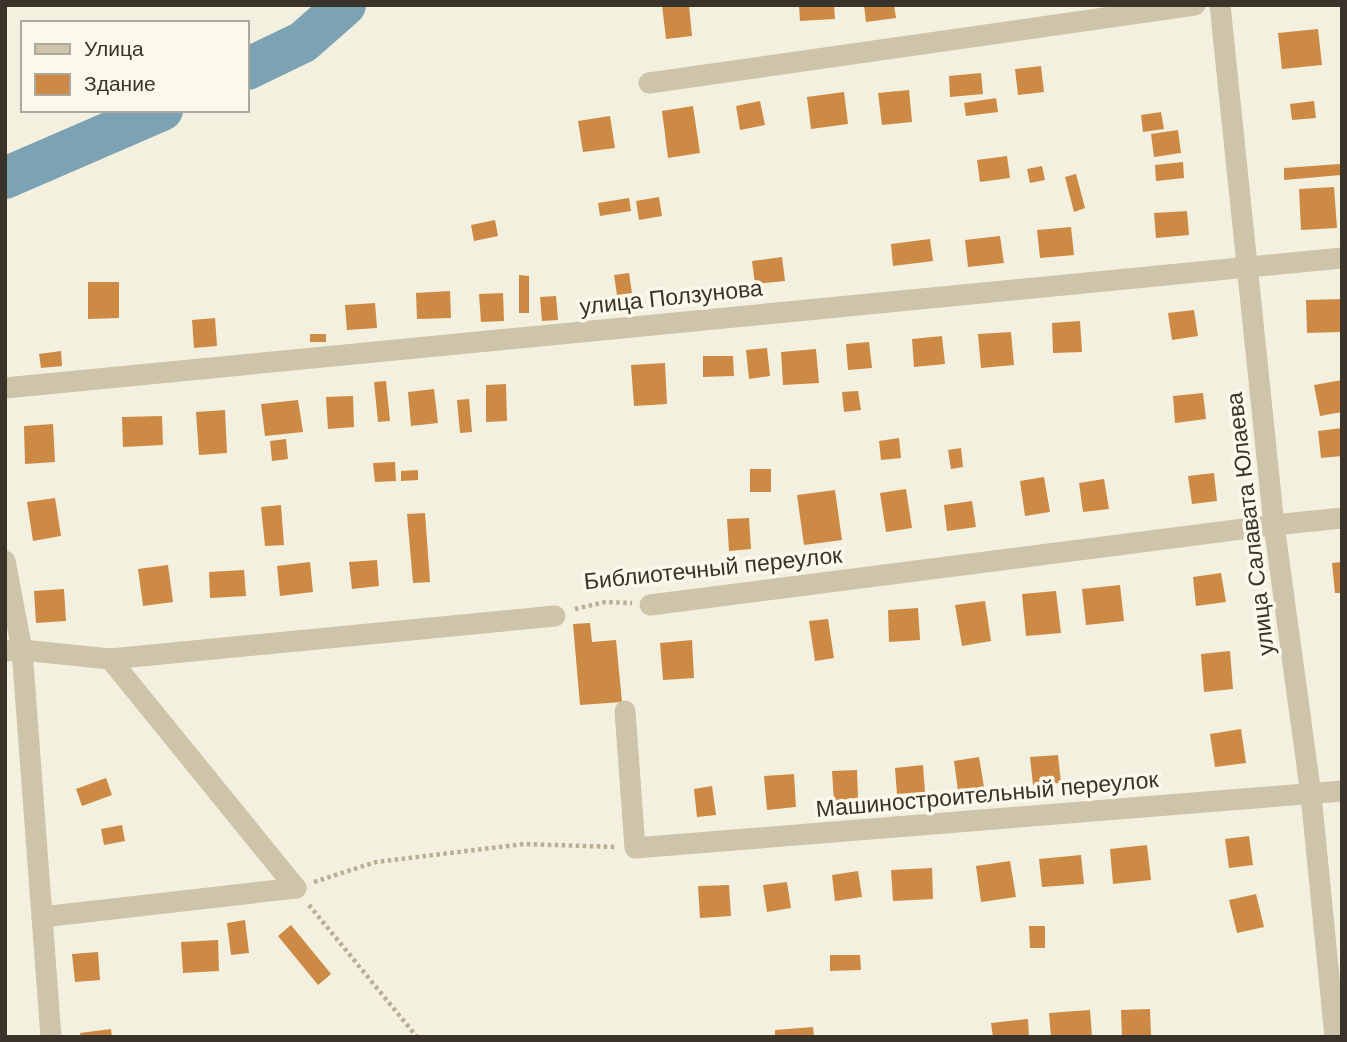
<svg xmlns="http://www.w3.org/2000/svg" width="1347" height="1042" font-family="Helvetica,sans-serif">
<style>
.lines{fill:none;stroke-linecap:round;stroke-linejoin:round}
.river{stroke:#7ca2b3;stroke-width:42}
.building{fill:#cc8a45}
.path{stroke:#b9ae93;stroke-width:4.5;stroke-dasharray:3.5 3.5;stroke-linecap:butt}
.minor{stroke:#cdc4aa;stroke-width:21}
.labels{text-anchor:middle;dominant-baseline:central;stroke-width:7;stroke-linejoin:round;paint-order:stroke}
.street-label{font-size:23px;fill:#3a332a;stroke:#fbf8ec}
</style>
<rect width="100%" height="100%" fill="#f4f0df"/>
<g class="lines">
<g class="river">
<polyline points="247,69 303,42 345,5"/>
<polyline points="5,178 162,110"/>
</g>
</g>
<g class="building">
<polygon points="662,5 689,5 692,36 666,39"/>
<polygon points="799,5 834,5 835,19 800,21"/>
<polygon points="864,5 894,5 896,18 866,22"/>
<polygon points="1318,29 1322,65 1282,69 1278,33"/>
<polygon points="1041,66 1044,92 1018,95 1015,69"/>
<polygon points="981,73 983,94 950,97 949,76"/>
<polygon points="909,90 912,122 882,125 878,93"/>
<polygon points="844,92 848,124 811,129 807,97"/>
<polygon points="996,98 998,112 966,116 964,103"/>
<polygon points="760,101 765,125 740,130 736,106"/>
<polygon points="1314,101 1316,118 1292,120 1290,104"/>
<polygon points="693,106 700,153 668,158 662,111"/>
<polygon points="1161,112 1164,129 1143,132 1141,115"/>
<polygon points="610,116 615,148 583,152 578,121"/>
<polygon points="1178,130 1181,153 1154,157 1151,134"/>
<polygon points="1007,156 1010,178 980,182 977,160"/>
<polygon points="1183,162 1184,178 1156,181 1155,165"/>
<polygon points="1340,164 1341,175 1284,180 1284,168"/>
<polygon points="1042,166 1045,180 1030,183 1027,169"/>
<polygon points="1076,174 1085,208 1074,212 1065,177"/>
<polygon points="1334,187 1337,228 1301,230 1299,189"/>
<polygon points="659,197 662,216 639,220 636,201"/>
<polygon points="629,198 631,211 600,216 598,203"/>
<polygon points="1187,211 1189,235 1156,238 1154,213"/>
<polygon points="495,220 498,236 474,241 471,225"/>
<polygon points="1071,227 1074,255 1040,258 1037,230"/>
<polygon points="1000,236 1004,263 968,267 965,240"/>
<polygon points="930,239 933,261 893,266 891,244"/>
<polygon points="782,257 785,281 755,284 752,261"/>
<polygon points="629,273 632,293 617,295 614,275"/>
<polygon points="519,275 529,276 529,313 519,313"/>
<polygon points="88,282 119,282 119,318 88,319"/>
<polygon points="450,291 451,318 417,319 416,293"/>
<polygon points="503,293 504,321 481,322 479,294"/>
<polygon points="556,296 558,320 542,321 540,297"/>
<polygon points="1342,299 1342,332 1307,333 1306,300"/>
<polygon points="375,303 377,328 347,330 345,305"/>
<polygon points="1194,310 1198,336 1172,340 1168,313"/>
<polygon points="215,318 217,346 194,348 192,320"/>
<polygon points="1080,321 1082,352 1053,353 1052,323"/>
<polygon points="1011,332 1014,365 981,368 978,334"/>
<rect x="310" y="334" width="16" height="8"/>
<polygon points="942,336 945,364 914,367 912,339"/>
<polygon points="869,342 872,368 848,370 846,344"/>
<polygon points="767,348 770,376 749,379 746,350"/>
<polygon points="816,349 819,383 783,385 781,352"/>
<polygon points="61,351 62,366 41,368 39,354"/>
<polygon points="703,356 733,356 734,376 703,377"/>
<polygon points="665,363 667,404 634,406 631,365"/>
<polygon points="1342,380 1342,412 1320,416 1314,385"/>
<polygon points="386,381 390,421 378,422 374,382"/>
<polygon points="506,384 507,421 486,422 486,385"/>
<polygon points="434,389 438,423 411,426 408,392"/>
<polygon points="858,391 861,410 844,412 842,392"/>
<polygon points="1203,393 1206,419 1175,423 1173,396"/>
<polygon points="353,396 354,427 328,429 326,397"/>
<polygon points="469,399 472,432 460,433 457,400"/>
<polygon points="298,400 303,432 265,436 261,404"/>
<polygon points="225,410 227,453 199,455 196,412"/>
<polygon points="162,416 163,445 123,447 122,417"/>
<polygon points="53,424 55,462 25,464 24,426"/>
<polygon points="1342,428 1342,456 1321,458 1318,431"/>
<polygon points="899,438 901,458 881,460 879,441"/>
<polygon points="286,439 288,459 272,461 270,441"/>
<polygon points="961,448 963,467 951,469 948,450"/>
<polygon points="395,462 396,481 375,482 373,463"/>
<rect x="750" y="469" width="21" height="23"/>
<polygon points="418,470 418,480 401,481 401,471"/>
<polygon points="1214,473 1217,501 1192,504 1188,476"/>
<polygon points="1044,477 1050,512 1025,516 1020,481"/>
<polygon points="1104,479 1109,509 1083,512 1079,483"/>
<polygon points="906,489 912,528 886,532 880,493"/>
<polygon points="835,490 842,540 804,545 797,495"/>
<polygon points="55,498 61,536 33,541 27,502"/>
<polygon points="972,501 976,527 947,531 944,505"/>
<polygon points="281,505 284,545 265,546 261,507"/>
<polygon points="425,513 430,582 413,583 407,514"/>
<polygon points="749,518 751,549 729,551 727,519"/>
<polygon points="377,560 379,586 352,589 349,562"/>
<polygon points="310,562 313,592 280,596 277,566"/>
<polygon points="1342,562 1342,593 1335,593 1332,563"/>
<polygon points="168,565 173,602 143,606 138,569"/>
<polygon points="244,570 246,596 210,598 209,572"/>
<polygon points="1221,573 1226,602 1196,606 1193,577"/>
<polygon points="1120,585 1124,621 1086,625 1082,589"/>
<polygon points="64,589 66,621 36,623 34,591"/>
<polygon points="1056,591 1061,633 1026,636 1022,594"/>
<polygon points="985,601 991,641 962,646 955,605"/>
<polygon points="918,608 920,640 889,642 888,610"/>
<polygon points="828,619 834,658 815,661 809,621"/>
<polygon points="590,623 592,642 616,640 622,702 580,705 573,624"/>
<polygon points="692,640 694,678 663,680 660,643"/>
<polygon points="1230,651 1233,689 1204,692 1201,654"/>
<polygon points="1241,729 1246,763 1215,767 1210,734"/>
<polygon points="1058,755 1061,783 1033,785 1030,757"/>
<polygon points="979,757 984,787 958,791 954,761"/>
<polygon points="923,765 925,792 897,794 895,768"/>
<polygon points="857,770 858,799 834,801 832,771"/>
<polygon points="794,774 796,807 767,810 764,776"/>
<polygon points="106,778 112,795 82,806 76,789"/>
<polygon points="712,786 716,815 697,817 694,789"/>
<polygon points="122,825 125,841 104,845 101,829"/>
<polygon points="1249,836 1253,865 1229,868 1225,839"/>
<polygon points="1147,845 1151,880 1113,884 1110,849"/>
<polygon points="1081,855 1084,884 1042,887 1039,859"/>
<polygon points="1010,861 1016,897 981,902 976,866"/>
<polygon points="932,868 933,899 893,901 891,870"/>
<polygon points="858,871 862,897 835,901 832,875"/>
<polygon points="787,882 791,908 767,912 763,885"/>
<polygon points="729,885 731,916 700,918 698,886"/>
<polygon points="1256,894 1264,927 1237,933 1229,900"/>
<polygon points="245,920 249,953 231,955 227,923"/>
<polygon points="291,925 331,974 318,985 278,936"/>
<polygon points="1029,926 1045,926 1045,948 1030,948"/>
<polygon points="218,940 219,971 183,973 181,942"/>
<polygon points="98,952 100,980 75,982 72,954"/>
<polygon points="830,955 860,955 861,970 830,971"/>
<polygon points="1150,1009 1151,1036 1122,1037 1121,1010"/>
<polygon points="1090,1010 1092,1037 1051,1037 1049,1013"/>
<polygon points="1028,1019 1029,1037 993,1037 991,1023"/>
<polygon points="813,1027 814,1037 775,1037 775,1030"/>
<polygon points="111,1029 112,1037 81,1037 80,1033"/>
</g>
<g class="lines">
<g class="path">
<polyline points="575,609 605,602 632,603"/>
<polyline points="314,882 376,862 524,844 616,847"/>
<polyline points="309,905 417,1037"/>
</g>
<g class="minor">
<polyline points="1220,5 1274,525 1311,795 1335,1037"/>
<polyline points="649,83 1195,5"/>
<polyline points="5,388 1342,258"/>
<polyline points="5,561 22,650 51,1037"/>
<polyline points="650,605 1274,525 1342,518"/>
<polyline points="5,651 22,650 110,659 555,616"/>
<polyline points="110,659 296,888"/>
<polyline points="625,711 635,848 1342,791"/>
<polyline points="42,917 296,888"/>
</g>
</g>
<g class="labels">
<g class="street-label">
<text transform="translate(671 297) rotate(-6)">улица Ползунова</text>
<text transform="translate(1250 524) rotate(-97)">улица Салавата Юлаева</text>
<text transform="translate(713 568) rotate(-6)">Библиотечный переулок</text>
<text transform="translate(987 794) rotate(-5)">Машиностроительный переулок</text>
</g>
</g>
<rect width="1347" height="1042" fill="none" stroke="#3a332a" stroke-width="14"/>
<rect x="21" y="21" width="228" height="91" fill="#fbf8ec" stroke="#aea99e" stroke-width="2"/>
<rect x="35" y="44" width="35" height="10" fill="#cdc4aa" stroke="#aea99e" stroke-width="2"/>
<text x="84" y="56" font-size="21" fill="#3a332a">Улица</text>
<rect x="35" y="74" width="35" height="21" fill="#cc8a45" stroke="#aea99e" stroke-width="2"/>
<text x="84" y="91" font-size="21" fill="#3a332a">Здание</text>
</svg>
